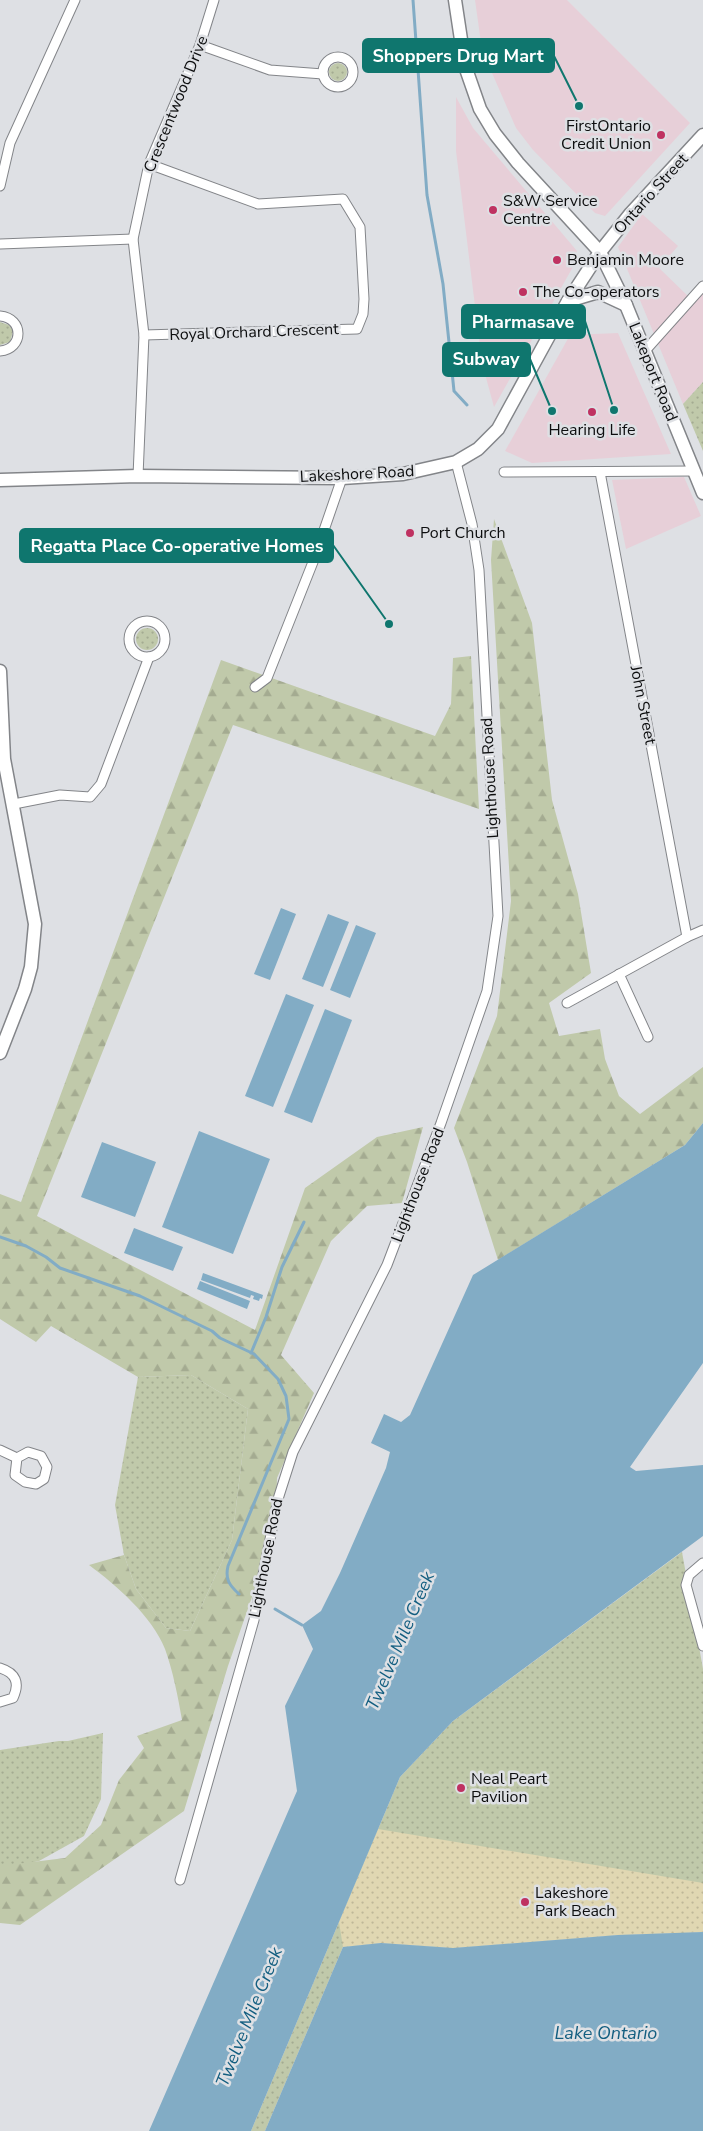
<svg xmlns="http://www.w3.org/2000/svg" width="703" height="2131" font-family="'Nunito Sans',sans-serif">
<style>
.commercial{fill:#e7cfd8}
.green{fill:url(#green-dots)}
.forest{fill:url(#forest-firs)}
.sand{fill:url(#sand-dots)}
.water{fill:#82acc5}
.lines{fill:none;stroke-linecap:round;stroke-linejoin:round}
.stream{stroke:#82acc5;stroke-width:3}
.street-casing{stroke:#838589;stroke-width:11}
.secondary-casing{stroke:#838589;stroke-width:15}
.street{stroke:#fff;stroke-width:9}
.secondary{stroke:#fff;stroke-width:12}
.poi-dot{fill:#bf3261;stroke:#dee0e4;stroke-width:2}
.labels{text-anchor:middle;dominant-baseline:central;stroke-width:5;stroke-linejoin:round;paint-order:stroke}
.street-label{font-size:16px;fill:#0d0e0f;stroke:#dee0e4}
.poi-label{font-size:16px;fill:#0d0e0f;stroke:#dee0e4;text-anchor:start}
.water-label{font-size:18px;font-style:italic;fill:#135e80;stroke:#dee0e4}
.leader{fill:none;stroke:#0f766e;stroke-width:2}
.callout-dot{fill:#0f766e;stroke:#dee0e4;stroke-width:2}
.callout{fill:#0f766e;stroke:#0f766e;stroke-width:2}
.callout-label{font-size:18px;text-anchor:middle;font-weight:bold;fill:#fff}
</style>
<defs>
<pattern id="green-dots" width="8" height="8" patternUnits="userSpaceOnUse" patternTransform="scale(1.25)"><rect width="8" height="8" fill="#c0c9aa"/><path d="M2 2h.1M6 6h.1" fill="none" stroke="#a4ab91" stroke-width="1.8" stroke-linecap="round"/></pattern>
<pattern id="forest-firs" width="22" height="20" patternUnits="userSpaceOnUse" patternTransform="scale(1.25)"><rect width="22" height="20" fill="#c0c9aa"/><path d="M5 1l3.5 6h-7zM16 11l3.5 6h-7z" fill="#a4ab91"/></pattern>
<pattern id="sand-dots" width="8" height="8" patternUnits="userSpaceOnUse" patternTransform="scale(1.25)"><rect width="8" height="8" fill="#e0d7b2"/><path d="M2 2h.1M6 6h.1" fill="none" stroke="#bfb798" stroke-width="1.8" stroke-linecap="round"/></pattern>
</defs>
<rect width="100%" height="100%" fill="#dee0e4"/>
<g class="commercial">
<polygon points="475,0 567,0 690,123 605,216 595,213 533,150 516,128 482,50"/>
<polygon points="456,97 473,128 577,251 574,265 494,407 482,363 456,151"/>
<polygon points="642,214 678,246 659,268 693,301 703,291 703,382 683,404 618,247"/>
<polygon points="618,333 671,454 532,463 505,451 570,335"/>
<polygon points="684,477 701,516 626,549 612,480"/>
</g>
<g class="green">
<circle cx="338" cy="72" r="9"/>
<polygon points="0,322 9,325 13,331 10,342 0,345"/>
<polygon points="703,382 703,451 683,404"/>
<circle cx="147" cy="639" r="11"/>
<polygon points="191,1375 248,1409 232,1540 190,1631 166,1628 136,1589 124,1555 115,1505 138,1377"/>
<polygon points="682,1552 703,1669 703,1932 618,1935 453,1948 381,1943 343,1947 265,2131 251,2131 400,1777 453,1721"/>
<polygon points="103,1733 101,1799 84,1836 39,1861 0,1870 0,1750 59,1741 68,1741"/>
</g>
<g class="forest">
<polygon points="494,519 532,623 552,800 578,894 591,973 549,1003 559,1036 600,1029 605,1059 619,1096 640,1114 703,1067 703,1123 685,1145 498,1260 467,1162 454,1128 497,1016 511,901 491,560"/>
<path d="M471,656l8,153 -246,-84 -196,491 218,114 50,-142 72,-51 46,-10 -21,76 -35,3 -36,35 -50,114 33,38 -37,85 -1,30 -24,89 -24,69 -44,145 -164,114 -20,-2v-57l65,-8 36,-33 18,-45 25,-32 -7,-12 45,-16c-4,-23 -9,-49 -17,-71 -13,-33 -49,-64 -76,-84l35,-10 12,34 30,39 24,3 42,-91 16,-131 -57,-34 -53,2 -87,-51 -15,16 -36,-23v-125l21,8 200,-542 214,76 16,-32 2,-46z"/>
</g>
<polygon class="sand" points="378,1829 703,1883 703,1932 618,1935 453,1948 381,1943 343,1947 339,1922"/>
<g class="water">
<polygon points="281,908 296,914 270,980 254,974"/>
<polygon points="328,914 349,922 323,987 302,979"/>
<polygon points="356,925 376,933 350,998 330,990"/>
<polygon points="286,994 314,1005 273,1107 245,1096"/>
<polygon points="325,1009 352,1020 312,1123 284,1112"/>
<polygon points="703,1123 703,1363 630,1467 636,1471 703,1465 703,1536 453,1721 400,1777 251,2131 149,2131 297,1791 285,1706 313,1649 302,1625 321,1611 340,1573 386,1468 390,1452 371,1443 384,1414 401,1422 410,1415 473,1275 685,1145"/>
<polygon points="199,1131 270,1159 233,1254 162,1227"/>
<polygon points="102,1142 156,1162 135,1217 81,1197"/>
<polygon points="134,1228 183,1247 173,1271 124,1253"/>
<polygon points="203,1273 263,1295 262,1299 260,1298 259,1301 253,1299 254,1296 251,1295 250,1298 201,1280"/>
<polygon points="200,1281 250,1301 247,1309 197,1289"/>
<polygon points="703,1932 703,2131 265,2131 343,1947 381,1943 453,1948 618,1935"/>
</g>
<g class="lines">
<g class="stream">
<polyline points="413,0 427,195 443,284 454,391 467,405"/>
<path d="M0,1237l26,9 20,11 14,11 80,28 72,35 8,7 34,16 24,25 8,17 3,23 -61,147c-3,13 1,19 11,28"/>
<polyline points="251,1353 266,1317 282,1267 304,1222"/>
<polyline points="275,1609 302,1625"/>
</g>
<defs>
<g id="street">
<polyline points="200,45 270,70 323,74"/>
<circle cx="338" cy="72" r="15"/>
<polyline points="0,186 10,143 75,0"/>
<polyline points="0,244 133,239"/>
<path d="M0,316c24,2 24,33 0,35"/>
<polyline points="144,335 357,329 363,314 364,299 360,227 343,199 258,204 149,164"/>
<polyline points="644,352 703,286"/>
<polyline points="504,472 694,471"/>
<polyline points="600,472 687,937"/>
<polyline points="138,476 144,335 133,239 149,164 200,45 214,0"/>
<circle cx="147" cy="639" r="18"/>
<polyline points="255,687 267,678 313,562 342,478"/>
<polyline points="14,804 60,795 90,797 101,784 149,657"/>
<polyline points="619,974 648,1037"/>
<polyline points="567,1003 687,937 703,930"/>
<polyline points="0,1450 17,1458"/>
<polygon points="28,1452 41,1456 47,1467 44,1479 36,1484 25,1482 15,1475 17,1458"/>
<polyline points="703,1563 689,1575 686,1585 703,1646"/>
<path d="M0,1668c16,5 20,15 13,30l-13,4"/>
<polyline points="180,1880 254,1620 278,1499 293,1452 387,1265 441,1123 487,991 498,916 479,570 472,524 456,462"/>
</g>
<g id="secondary">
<polyline points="455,0 465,66 480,109 495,134 518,163 600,252 626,305 703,493"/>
<polyline points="568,301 598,292 626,305"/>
<polyline points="0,480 138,476 342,478 403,474 456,462 478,449 498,429 568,301 600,252 631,213 703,135"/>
<polyline points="0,671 4,759 35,924 31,967 25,989 0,1053"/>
</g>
</defs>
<use href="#street" class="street-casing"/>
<use href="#secondary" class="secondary-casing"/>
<use href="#street" class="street"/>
<use href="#secondary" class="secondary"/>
</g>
<g class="poi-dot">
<circle cx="661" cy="135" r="5"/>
<circle cx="493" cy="210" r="5"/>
<circle cx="557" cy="260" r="5"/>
<circle cx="523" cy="292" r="5"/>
<circle cx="592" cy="412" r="5"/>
<circle cx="410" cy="533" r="5"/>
<circle cx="461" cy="1788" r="5"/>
<circle cx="525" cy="1902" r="5"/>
</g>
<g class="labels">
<g class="street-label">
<text transform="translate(176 104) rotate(-68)">Crescentwood Drive</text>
<text transform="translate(651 194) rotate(-48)">Ontario Street</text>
<text transform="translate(254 332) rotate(-2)">Royal Orchard Crescent</text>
<text transform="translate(653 372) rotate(68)">Lakeport Road</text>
<text transform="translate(357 474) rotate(-3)">Lakeshore Road</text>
<text transform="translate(643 705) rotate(79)">John Street</text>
<text transform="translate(490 778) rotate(-93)">Lighthouse Road</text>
<text transform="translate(418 1185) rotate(-69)">Lighthouse Road</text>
<text transform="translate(266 1558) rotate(-79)">Lighthouse Road</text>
</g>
<g class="poi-label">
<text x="651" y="126" text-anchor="end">FirstOntario<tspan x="651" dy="18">Credit Union</tspan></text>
<text x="503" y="201">S&amp;W Service<tspan x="503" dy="18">Centre</tspan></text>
<text x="567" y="260">Benjamin Moore</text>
<text x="533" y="292">The Co-operators</text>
<text x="592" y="430" text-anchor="middle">Hearing Life</text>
<text x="420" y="533">Port Church</text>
<text x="471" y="1779">Neal Peart<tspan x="471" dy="18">Pavilion</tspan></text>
<text x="535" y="1893">Lakeshore<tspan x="535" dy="18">Park Beach</tspan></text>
</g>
<g class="water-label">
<text transform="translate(400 1641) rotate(-67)">Twelve Mile Creek</text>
<text transform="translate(249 2017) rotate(-68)">Twelve Mile Creek</text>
<text x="606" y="2033">Lake Ontario</text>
</g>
</g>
<path class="leader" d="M579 106L554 56M614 410L585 321M552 411L530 359M389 624L333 545"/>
<g class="callout-dot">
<circle cx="579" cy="106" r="5"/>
<circle cx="614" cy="410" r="5"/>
<circle cx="552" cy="411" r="5"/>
<circle cx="389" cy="624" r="5"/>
</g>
<g class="callout">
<rect x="363" y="39" width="191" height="33" rx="5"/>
<rect x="462" y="305" width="123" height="33" rx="5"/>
<rect x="443" y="343" width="87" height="33" rx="5"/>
<rect x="20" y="529" width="313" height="33" rx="5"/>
</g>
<g class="callout-label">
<text x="458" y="62">Shoppers Drug Mart</text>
<text x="523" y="328">Pharmasave</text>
<text x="486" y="365">Subway</text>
<text x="177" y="552">Regatta Place Co-operative Homes</text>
</g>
</svg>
